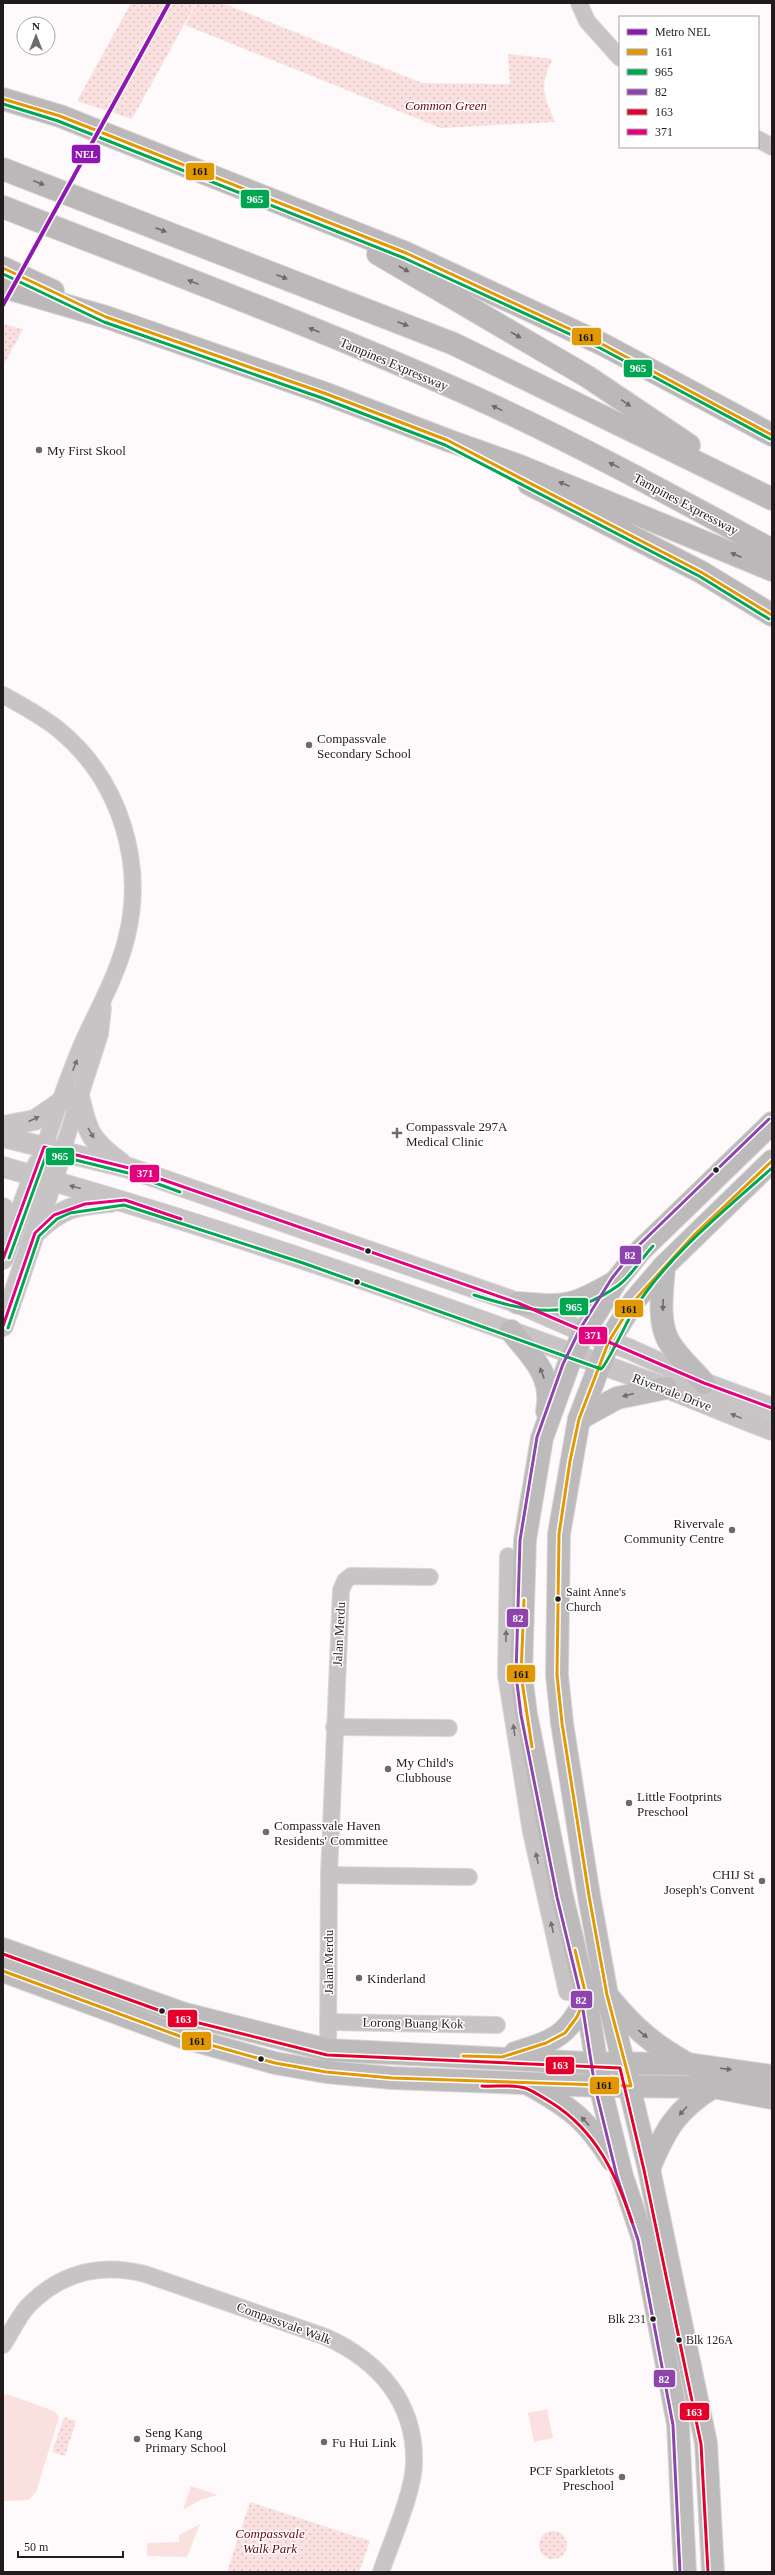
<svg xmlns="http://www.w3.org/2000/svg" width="775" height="2575" font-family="Georgia,serif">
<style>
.green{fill:#fae0de}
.park{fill:url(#park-dots)}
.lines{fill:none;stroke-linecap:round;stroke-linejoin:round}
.minor-casing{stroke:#dad7d8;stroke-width:18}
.tertiary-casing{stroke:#dad7d8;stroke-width:22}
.secondary-casing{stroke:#dad7d8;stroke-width:24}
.motorway-casing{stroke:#dad7d8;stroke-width:24}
.minor{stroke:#c8c4c6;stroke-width:16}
.tertiary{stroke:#c8c4c6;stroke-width:20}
.secondary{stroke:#bdbabb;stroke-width:22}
.motorway{stroke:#bcb8b9;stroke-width:22}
.bus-1-casing{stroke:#fff;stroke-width:6}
.bus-2-casing{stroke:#fff;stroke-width:6}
.bus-3-casing{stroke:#fff;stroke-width:6}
.bus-4-casing{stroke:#fff;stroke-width:6}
.bus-5-casing{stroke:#fff;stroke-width:6}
.bus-1{stroke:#e29803;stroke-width:3}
.bus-2{stroke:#00a651;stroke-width:3}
.bus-3{stroke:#8e44ad;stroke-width:3}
.bus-4{stroke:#e4002b;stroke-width:3}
.bus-5{stroke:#e5007d;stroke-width:3}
.metro-1-casing{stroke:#fff;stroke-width:7}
.metro-1{stroke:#9016b2;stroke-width:4}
.oneway{fill:#6e6a6c}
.oneway2{fill:#747072}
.oneway3{fill:#6f6a6c}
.poi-dot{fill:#6e696c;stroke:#fff;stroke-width:1.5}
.bus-dot{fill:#211b1e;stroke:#fff;stroke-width:1.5}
.labels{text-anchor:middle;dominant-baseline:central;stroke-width:3;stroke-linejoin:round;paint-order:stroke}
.bus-label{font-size:12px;fill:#211b1e;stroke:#fff;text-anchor:start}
.park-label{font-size:13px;font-style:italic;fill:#66050d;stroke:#fff}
.street-label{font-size:13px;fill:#211b1e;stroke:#fff}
.poi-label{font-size:13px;fill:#211b1e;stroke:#fff;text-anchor:start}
.line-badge{stroke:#fff;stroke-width:1.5}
.badge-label{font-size:11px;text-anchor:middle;font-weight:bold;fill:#fff}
.pale-badge-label{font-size:11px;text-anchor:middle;font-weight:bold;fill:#111}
</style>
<defs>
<pattern id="park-dots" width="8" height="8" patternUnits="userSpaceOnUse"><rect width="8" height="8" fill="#fae0de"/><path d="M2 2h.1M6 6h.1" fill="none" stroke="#d6c0be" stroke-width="1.8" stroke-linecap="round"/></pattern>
</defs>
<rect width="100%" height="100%" fill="#fefafc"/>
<g class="green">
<polygon points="7,2394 54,2411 59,2417 36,2492 29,2500 3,2501 3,2396"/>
<polygon points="547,2409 553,2438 534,2442 528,2413"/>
<polygon points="191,2486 218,2495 200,2500 183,2510"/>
<polygon points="200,2524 187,2557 147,2556 147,2543 179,2542 179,2535"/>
</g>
<g class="park">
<polygon points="131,3 196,3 132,119 77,101"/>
<path d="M197,3h25l200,80 88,1 -2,-30 45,5c-14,26 -10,36 2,63l-114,6 -256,-103z"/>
<polygon points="3,324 23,329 3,366"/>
<polygon points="64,2417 76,2421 65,2456 52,2452"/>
<polygon points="250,2502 370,2541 359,2572 227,2572"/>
<circle cx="553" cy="2545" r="14"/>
</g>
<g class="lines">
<defs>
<g id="minor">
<polyline points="579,3 587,21 620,58"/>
<polyline points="758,139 772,147"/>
<path d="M3,695c20,11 39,21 56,35 61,50 87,134 67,210 -8,31 -23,60 -37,89 -18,37 -31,79 -45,118"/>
<polyline points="62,1152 100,1034 103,1008"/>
<polyline points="508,1556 506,1675 531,1832 567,1992"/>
<polyline points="334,1727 449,1728"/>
<polyline points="329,1875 469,1877"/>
<polyline points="328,2022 497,2025"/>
<polyline points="328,2050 329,1875 341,1590 345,1581 351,1576 430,1577"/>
<path d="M3,2345c8,-12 15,-28 25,-39 33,-34 73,-43 117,-32l181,63c53,24 90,66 88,127 -1,30 -23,78 -33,108"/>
</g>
<g id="tertiary">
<path d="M79,1096c8,35 11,45 42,67"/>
<polyline points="3,1126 35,1120 61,1102"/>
<polyline points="3,1137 129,1168 518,1303 584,1332 629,1349 704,1383 772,1408"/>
<path d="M3,1167c225,62 444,140 663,221 35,13 70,29 106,42"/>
<polyline points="3,1208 11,1240"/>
<path d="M36,1232c27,-25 39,-27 75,-30"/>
<polyline points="3,1259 38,1164"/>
<polyline points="3,1326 62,1152"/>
</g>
<g id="secondary">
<path d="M664,1266c-1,22 -7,53 4,74 8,15 25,30 36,43"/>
<path d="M518,1303c47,4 54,4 95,-20"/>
<path d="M511,1331c20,25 43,44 36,80"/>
<polyline points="579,1419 617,1398 666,1388"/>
<polyline points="3,1949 185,2014 328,2050 588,2063 687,2064 772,2076"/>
<polyline points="3,1971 182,2037 275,2063 326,2072 392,2078 600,2086 713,2087 772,2098"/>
<path d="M611,2000c24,29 42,44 75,63"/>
<path d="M515,2053c39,-12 55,-18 71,-57"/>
<path d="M530,2085c41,23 57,35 82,75"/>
<path d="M649,2169c16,-39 27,-59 64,-82"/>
<polyline points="685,2572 678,2424 643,2239 622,2176 600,2086 586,1996 562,1896 526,1714 521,1675 525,1540 542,1438 568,1366 584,1332 616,1281 640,1251 772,1123"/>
<polyline points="713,2572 706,2443 649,2169 607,1995 589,1896 562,1723 557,1675 559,1534 579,1419 609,1341 634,1301 664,1266 772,1161"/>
</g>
<g id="motorway">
<polyline points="3,99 60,116 406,253 602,344 772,435"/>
<polyline points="3,169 454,344 772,499"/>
<path d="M3,207c158,62 317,121 471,190 102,46 200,100 298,153"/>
<polyline points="378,254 588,377 689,445"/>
<polyline points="3,268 53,291"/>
<polyline points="3,287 106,317 324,393 447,440 520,466 772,570"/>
<polyline points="529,484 701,572 772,615"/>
</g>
</defs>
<use href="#minor" class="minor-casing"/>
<use href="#tertiary" class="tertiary-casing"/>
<use href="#secondary" class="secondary-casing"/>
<use href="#motorway" class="motorway-casing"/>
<use href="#minor" class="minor"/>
<use href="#tertiary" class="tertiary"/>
<use href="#secondary" class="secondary"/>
<use href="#motorway" class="motorway"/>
<defs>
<g id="bus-1">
<polyline points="3,99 60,116 406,253 602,344 772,435"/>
<polyline points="3,268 106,317 324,393 447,440 701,572 772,615"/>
<polyline points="524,1600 521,1675 532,1747"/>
<polyline points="3,1971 182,2037 275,2063 326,2072 392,2078 631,2086 607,1995 589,1896 562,1723 557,1675 559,1534 570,1461 579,1419 609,1341 634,1301 695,1234 772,1161"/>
<polyline points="463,2056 502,2057 546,2043 565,2033 577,2017 586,1996 575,1950"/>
</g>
<g id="bus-2">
<polyline points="3,104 58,121 404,258 600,348 770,439"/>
<polyline points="3,274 104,322 322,398 445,445 699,576 769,619"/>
<polyline points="9,1258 47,1153 128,1173 180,1192"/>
<path d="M474,1295c55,17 94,27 145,-10 12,-9 23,-27 34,-39"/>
<path d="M8,1328l31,-92 18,-17 13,-6 54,-8 179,58 298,106c5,-3 26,-47 31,-56 35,-57 91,-101 140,-145"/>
</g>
<polyline id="bus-3" points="680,2572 673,2425 638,2240 617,2177 595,2087 581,1997 557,1897 521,1715 516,1675 520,1540 537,1437 563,1364 580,1329 612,1278 636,1248 769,1119"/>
<g id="bus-4">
<polyline points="3,1954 183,2019 327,2055 620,2068 644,2170 701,2444 708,2572"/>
<path d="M482,2086c14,1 29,-2 43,2 9,3 18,10 27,15 44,28 64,71 80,119"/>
</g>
<g id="bus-5">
<polyline points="3,1259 44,1147 129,1168 518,1303 704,1383 772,1408"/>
<polyline points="3,1326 35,1233 54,1215 85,1204 125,1200 181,1219"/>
</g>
</defs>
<use href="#bus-1" class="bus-1-casing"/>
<use href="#bus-2" class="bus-2-casing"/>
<use href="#bus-3" class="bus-3-casing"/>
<use href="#bus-4" class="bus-4-casing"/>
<use href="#bus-5" class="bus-5-casing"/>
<use href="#bus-1" class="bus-1"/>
<use href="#bus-2" class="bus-2"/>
<use href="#bus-3" class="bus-3"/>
<use href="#bus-4" class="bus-4"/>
<use href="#bus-5" class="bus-5"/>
<defs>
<polyline id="metro-1" points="3,305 169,3"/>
</defs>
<use href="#metro-1" class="metro-1-casing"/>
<use href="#metro-1" class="metro-1"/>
</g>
<defs><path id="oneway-solid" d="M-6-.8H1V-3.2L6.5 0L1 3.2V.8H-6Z"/></defs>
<g class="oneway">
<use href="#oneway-solid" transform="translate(39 183) rotate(21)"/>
<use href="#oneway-solid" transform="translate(161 230) rotate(21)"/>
<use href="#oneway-solid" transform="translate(404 269) rotate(30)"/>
<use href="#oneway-solid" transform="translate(282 277) rotate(21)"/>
<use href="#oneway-solid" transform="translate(193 282) rotate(-159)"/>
<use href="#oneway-solid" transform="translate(403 324) rotate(21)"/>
<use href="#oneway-solid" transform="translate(314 330) rotate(-157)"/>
<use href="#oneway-solid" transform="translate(516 335) rotate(30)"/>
<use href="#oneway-solid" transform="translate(626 403) rotate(35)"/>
<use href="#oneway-solid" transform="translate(497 408) rotate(-154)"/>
<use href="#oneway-solid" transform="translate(614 465) rotate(-154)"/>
<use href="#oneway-solid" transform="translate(564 484) rotate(-157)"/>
<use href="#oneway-solid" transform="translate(736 555) rotate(-157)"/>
</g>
<g class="oneway2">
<use href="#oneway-solid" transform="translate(75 1065) rotate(-69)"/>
<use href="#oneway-solid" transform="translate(34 1119) rotate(-25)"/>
<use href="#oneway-solid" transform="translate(91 1133) rotate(60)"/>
<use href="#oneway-solid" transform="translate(75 1187) rotate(-165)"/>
<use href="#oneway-solid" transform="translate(736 1416) rotate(-158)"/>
<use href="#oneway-solid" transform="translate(506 1636) rotate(-89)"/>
<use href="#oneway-solid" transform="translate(514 1730) rotate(-98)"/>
<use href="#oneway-solid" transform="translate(537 1858) rotate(-102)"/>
<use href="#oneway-solid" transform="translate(552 1927) rotate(-103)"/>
</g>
<g class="oneway3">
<use href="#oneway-solid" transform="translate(663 1305) rotate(92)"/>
<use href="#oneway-solid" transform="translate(542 1373) rotate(-111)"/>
<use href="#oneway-solid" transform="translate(628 1395) rotate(165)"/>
<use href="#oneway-solid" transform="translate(643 2034) rotate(39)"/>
<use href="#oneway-solid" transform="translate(726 2069) rotate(7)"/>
<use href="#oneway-solid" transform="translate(683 2111) rotate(132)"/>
<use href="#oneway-solid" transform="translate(585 2121) rotate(-133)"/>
</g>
<g class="poi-dot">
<circle cx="39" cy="450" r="4"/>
<circle cx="309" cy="745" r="4"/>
<path d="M395 1127h4v4h4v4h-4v4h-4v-4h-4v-4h4z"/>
<circle cx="732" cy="1530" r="4"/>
<circle cx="388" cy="1769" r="4"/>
<circle cx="629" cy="1803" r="4"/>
<circle cx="266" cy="1832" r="4"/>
<circle cx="762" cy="1881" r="4"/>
<circle cx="359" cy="1978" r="4"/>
<circle cx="137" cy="2439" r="4"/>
<circle cx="324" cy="2442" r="4"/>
<circle cx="622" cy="2477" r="4"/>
</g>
<g class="bus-dot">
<circle cx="716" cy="1170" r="3.5"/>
<circle cx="368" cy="1251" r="3.5"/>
<circle cx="357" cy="1282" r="3.5"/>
<circle cx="558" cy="1599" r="3.5"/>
<circle cx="162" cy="2011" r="3.5"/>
<circle cx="261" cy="2059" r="3.5"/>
<circle cx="653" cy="2319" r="3.5"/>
<circle cx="679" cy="2340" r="3.5"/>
</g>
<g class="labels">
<g class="bus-label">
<text x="566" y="1592">Saint Anne's<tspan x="566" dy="15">Church</tspan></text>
<text x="646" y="2319" text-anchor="end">Blk 231</text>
<text x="686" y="2340">Blk 126A</text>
</g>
<g class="park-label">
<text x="446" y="105">Common Green</text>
<text x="270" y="2533">Compassvale<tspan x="270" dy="15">Walk Park</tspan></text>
</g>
<g class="street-label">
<text transform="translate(394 364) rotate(23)">Tampines Expressway</text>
<text transform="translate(686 504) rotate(28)">Tampines Expressway</text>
<text transform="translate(672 1392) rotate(21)">Rivervale Drive</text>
<text transform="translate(339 1634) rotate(-87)">Jalan Merdu</text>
<text transform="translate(328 1962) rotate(-90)">Jalan Merdu</text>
<text transform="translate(413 2023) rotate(1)">Lorong Buang Kok</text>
<text transform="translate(284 2323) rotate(20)">Compassvale Walk</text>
</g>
<g class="poi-label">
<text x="47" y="450">My First Skool</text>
<text x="317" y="738">Compassvale<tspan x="317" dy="15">Secondary School</tspan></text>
<text x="406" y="1126">Compassvale 297A<tspan x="406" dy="15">Medical Clinic</tspan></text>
<text x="724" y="1523" text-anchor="end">Rivervale<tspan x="724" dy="15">Community Centre</tspan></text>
<text x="396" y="1762">My Child's<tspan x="396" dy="15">Clubhouse</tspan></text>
<text x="637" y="1796">Little Footprints<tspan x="637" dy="15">Preschool</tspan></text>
<text x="274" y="1825">Compassvale Haven<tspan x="274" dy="15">Residents' Committee</tspan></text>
<text x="754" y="1874" text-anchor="end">CHIJ St<tspan x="754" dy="15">Joseph's Convent</tspan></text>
<text x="367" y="1978">Kinderland</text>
<text x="145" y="2432">Seng Kang<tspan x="145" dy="15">Primary School</tspan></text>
<text x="332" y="2442">Fu Hui Link</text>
<text x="614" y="2470" text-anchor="end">PCF Sparkletots<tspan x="614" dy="15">Preschool</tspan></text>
</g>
</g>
<g class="line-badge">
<rect x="71" y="144" width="30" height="20" rx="4" fill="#9016b2"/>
<rect x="185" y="162" width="30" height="19" rx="4" fill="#e29803"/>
<rect x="240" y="189" width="30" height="20" rx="4" fill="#00a651"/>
<rect x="571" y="327" width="31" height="19" rx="4" fill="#e29803"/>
<rect x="623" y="359" width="30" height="19" rx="4" fill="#00a651"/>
<rect x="45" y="1147" width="30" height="19" rx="4" fill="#00a651"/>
<rect x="129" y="1164" width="31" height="19" rx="4" fill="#e5007d"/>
<rect x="619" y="1245" width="23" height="20" rx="4" fill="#8e44ad"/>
<rect x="559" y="1297" width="30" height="19" rx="4" fill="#00a651"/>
<rect x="614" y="1299" width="30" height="19" rx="4" fill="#e29803"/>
<rect x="578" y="1326" width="30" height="19" rx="4" fill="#e5007d"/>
<rect x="506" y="1608" width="23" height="20" rx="4" fill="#8e44ad"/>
<rect x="506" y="1664" width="30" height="19" rx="4" fill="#e29803"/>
<rect x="570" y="1990" width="23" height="19" rx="4" fill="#8e44ad"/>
<rect x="167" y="2009" width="31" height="19" rx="4" fill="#e4002b"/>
<rect x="181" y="2031" width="31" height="20" rx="4" fill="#e29803"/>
<rect x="545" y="2056" width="30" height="19" rx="4" fill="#e4002b"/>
<rect x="589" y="2076" width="31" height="19" rx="4" fill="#e29803"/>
<rect x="653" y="2369" width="23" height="19" rx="4" fill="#8e44ad"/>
<rect x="679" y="2402" width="31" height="19" rx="4" fill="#e4002b"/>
</g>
<g class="badge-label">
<text x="86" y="158">NEL</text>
<text x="255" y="203">965</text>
<text x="638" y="372">965</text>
<text x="60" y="1160">965</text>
<text x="145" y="1177">371</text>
<text x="630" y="1259">82</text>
<text x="574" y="1311">965</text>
<text x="593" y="1339">371</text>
<text x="518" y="1622">82</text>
<text x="581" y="2004">82</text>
<text x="183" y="2023">163</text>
<text x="560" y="2069">163</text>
<text x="664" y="2383">82</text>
<text x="694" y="2416">163</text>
</g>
<g class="pale-badge-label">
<text x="200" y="175">161</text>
<text x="586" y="341">161</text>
<text x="629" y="1313">161</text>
<text x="521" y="1678">161</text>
<text x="197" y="2045">161</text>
<text x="604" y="2089">161</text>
</g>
<rect width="775" height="2575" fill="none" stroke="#211b1e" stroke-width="8"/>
<rect x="619" y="16" width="140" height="132" fill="#ffffff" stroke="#a6a4a5"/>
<rect x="627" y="29" width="20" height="6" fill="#9016b2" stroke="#a6a4a5"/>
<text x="655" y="36" font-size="12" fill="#211b1e">Metro NEL</text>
<rect x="627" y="49" width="20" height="6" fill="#e29803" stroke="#a6a4a5"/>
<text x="655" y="56" font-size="12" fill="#211b1e">161</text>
<rect x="627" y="69" width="20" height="6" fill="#00a651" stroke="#a6a4a5"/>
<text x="655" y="76" font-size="12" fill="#211b1e">965</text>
<rect x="627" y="89" width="20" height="6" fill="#8e44ad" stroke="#a6a4a5"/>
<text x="655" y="96" font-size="12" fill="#211b1e">82</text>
<rect x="627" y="109" width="20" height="6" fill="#e4002b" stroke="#a6a4a5"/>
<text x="655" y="116" font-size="12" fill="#211b1e">163</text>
<rect x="627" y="129" width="20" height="6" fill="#e5007d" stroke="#a6a4a5"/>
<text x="655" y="136" font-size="12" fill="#211b1e">371</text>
<g transform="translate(36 36)"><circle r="19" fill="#ffffff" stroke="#a6a4a5"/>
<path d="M0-3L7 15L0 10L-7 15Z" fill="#6e696c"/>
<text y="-6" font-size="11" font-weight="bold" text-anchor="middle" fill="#211b1e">N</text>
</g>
<path d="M18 2551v6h105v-6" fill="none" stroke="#211b1e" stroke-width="2"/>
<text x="24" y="2551" font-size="12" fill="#211b1e" stroke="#ffffff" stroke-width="3" paint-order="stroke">50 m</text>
</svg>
